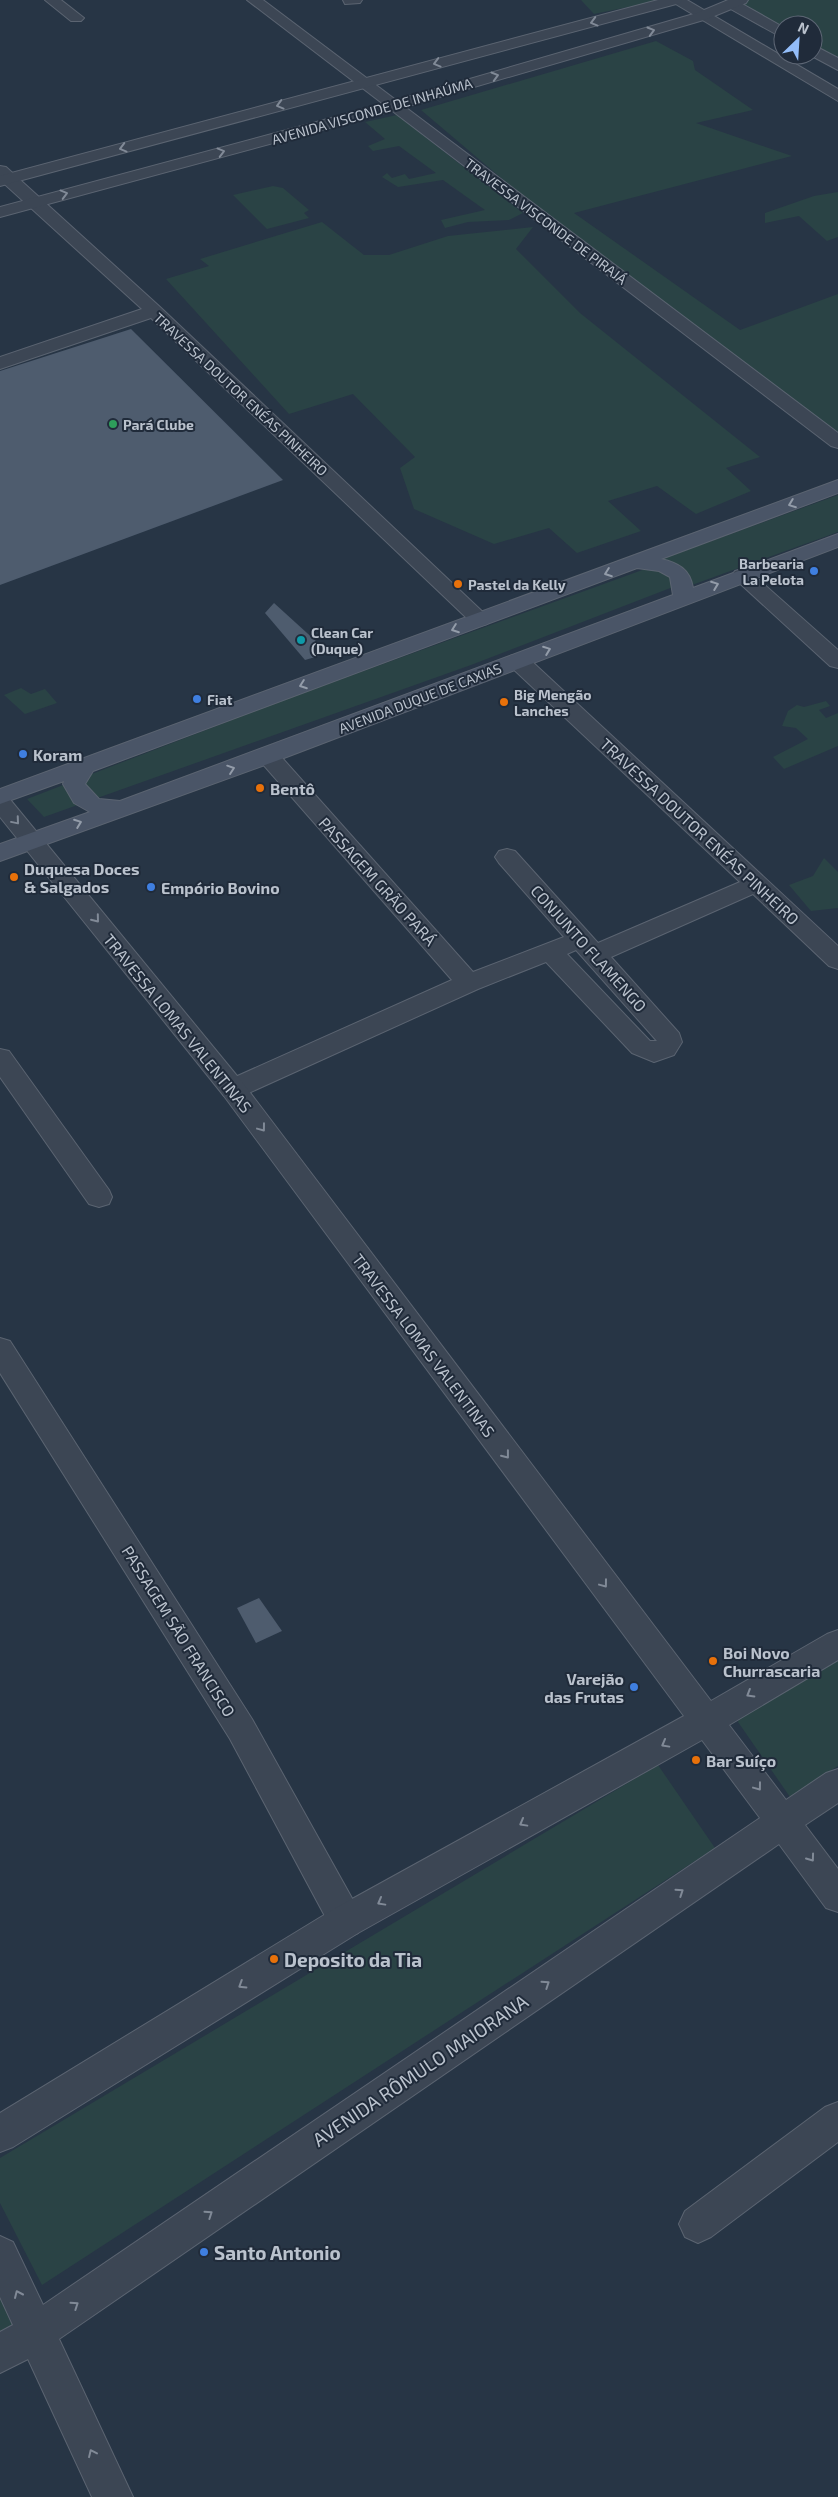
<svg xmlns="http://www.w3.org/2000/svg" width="838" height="2497" font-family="'Exo 2',sans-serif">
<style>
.green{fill:#2a4345}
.building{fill:#4e5c6e}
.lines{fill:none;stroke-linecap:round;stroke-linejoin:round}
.minor-casing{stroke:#5b6471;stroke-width:2}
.tertiary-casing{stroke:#5b6471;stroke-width:2}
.secondary-casing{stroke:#5b6471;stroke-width:2}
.minor{fill:#3c4654;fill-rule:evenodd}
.tertiary{fill:#3c4654;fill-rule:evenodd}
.secondary{fill:#4a5567;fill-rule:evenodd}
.oneway{stroke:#818a97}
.oneway2{stroke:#939ca9}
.leisure-dot{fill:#2e9e5b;stroke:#202b3a;stroke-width:2}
.shop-dot{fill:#3f7fe0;stroke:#202b3a;stroke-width:2}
.food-dot{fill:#e8710a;stroke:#202b3a;stroke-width:2}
.culture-dot{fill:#0f9aa8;stroke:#202b3a;stroke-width:2}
.labels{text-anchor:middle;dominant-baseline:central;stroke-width:4;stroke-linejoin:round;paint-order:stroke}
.far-street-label{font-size:14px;fill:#bac2cd;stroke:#202b3a}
.far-poi-label{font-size:14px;font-weight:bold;fill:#bac2cd;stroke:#202b3a;text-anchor:start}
.poi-label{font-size:16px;font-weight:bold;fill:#bac2cd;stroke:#202b3a;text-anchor:start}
.street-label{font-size:16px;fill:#bac2cd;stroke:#202b3a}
.near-poi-label{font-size:19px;font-weight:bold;fill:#bac2cd;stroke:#202b3a;text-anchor:start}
.near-street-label{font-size:19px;fill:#bac2cd;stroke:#202b3a}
</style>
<rect width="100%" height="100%" fill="#273545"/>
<g class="green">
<polygon points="581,0 663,0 594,14"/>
<polygon points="749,0 838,0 838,58 813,44 813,25 783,27 742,3"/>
<polygon points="656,41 693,61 695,70 753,110 696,123 792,156 574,213 740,330 838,294 838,436 546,216 421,110"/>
<polygon points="397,115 523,213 509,220 468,222 445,228 441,220 485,210 443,180 398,187 382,177 387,173 392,178 405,174 409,179 436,173 399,146 373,151 368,146 385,139 365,122"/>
<polygon points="273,186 283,188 309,210 304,213 309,218 267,229 233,195"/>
<polygon points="838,192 838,237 827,241 799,216 765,223 765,213 814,196"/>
<polygon points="322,222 364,255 389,255 448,236 533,227 516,249 580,313 760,457 726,468 751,491 696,514 657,486 608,501 641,531 577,553 549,528 494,544 414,509 400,468 415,457 353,394 289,414 166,279 209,266 200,259"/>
<polygon points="838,495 838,532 692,585 677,565 662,559"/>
<polygon points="654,568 674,579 673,587 471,665 44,817 27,799 281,701 645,569"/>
<polygon points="21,688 31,694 45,689 57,703 25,714 4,695"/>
<polygon points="826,701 830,706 819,710 826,718 838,713 838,746 784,769 773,757 808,739 796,728 782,726 788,711 797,705 804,707"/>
<polygon points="824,858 838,872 838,908 811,911 789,885 813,876"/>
<polygon points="838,1654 838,1766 790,1797 738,1722 741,1711"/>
<polygon points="658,1765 715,1848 42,2285 0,2203 0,2158"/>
<polygon points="0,2293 17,2325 0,2335"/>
</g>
<g class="building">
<polygon points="131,329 283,480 0,585 0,371"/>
<polygon points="274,603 329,653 305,660 265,613"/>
<polygon points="259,1598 282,1631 256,1643 237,1608"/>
</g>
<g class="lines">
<defs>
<g id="minor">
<polygon points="45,0 61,0 84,18 81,21 71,21"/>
<polygon points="247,0 263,0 838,433 838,448 831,446"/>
<polygon points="343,0 362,0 360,3 345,4"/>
<polygon points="669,0 687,0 838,89 838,101"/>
<polygon points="727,1 737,1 783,27 783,38 727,7 725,4"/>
<polygon points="813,45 838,58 838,70 810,55 813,55"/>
<polygon points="0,166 6,167 160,307 487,616 491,620 487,624 480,626 473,624 151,318 0,369 0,357 142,309 0,180"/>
<polygon points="742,569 749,571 838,650 838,668 830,666 735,579 732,575 735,571"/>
<path d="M518,654l8,2 312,290v23l-9,-3 -76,-72 -142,63 68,76 3,9 -8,13 -20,7 -22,-9 -86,-91 -68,27 -236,107 -9,2 -9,-2 -4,-7 4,-7 228,-102 -192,-219 -3,-5 3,-5 8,-2 8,2 197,221 91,-35 -65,-74 -4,-6 4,-6 8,-2 8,2 83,92 142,-61 -230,-216 -3,-5 3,-5zM576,950l81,91h-7l-83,-87z"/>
<polygon points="0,1049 9,1051 109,1190 112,1197 109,1204 99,1207 89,1204 0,1077"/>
<polygon points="0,1338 10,1341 252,1719 358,1909 363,1921 358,1933 346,1938 334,1933 230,1739 0,1373"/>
<polygon points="838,2102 838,2142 711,2237 698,2243 685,2237 679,2224 685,2211 825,2107"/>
</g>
<g id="tertiary">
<polygon points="658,0 682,0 680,3 0,186 0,176"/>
<polygon points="728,0 748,0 746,3 707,19 399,109 0,217 0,207 387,103 697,13"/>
<polygon points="0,795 8,797 242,1082 711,1701 827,1634 838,1630 838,1660 729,1725 786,1800 826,1773 838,1769 838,1803 805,1825 838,1869 838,1912 826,1908 779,1844 59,2339 133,2497 92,2497 28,2359 0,2373 0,2332 13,2325 0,2297 0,2236 13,2242 43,2305 760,1818 702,1740 358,1933 13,2147 0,2152 0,2113 334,1909 684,1716 224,1096 0,817"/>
</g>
<path id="secondary" d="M838,480v13l-177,66c17,4 29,10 32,29l145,-54v13l-562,214 -276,100v-17l90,-32 -16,-9 -11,-19 1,-3 -64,23v-15zM637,568l22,3 11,6 3,18 -553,206 -21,-2 -14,-15 8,-13z"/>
</defs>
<use href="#minor" class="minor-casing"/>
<use href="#tertiary" class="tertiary-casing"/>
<use href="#secondary" class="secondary-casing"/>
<use href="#minor" class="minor"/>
<use href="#tertiary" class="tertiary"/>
<use href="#secondary" class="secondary"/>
</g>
<defs><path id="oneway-chevron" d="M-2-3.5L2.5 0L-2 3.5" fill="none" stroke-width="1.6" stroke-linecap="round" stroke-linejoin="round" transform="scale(1.25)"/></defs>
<g class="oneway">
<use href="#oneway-chevron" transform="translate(594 22) rotate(165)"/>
<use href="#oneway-chevron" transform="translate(651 31) rotate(-16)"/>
<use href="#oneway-chevron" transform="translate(437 63) rotate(165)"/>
<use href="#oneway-chevron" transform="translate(495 76) rotate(-16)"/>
<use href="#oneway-chevron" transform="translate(280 105) rotate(165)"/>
<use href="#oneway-chevron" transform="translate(123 148) rotate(165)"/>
<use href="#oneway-chevron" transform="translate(221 152) rotate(-15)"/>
<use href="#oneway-chevron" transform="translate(64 194) rotate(-15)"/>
<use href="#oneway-chevron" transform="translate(16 821) rotate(50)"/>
<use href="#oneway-chevron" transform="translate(96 919) rotate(51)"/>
<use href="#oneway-chevron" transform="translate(262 1128) rotate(53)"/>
<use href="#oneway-chevron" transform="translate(506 1455) rotate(52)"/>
<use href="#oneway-chevron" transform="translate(604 1584) rotate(53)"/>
<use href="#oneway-chevron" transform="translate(750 1694) rotate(149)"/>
<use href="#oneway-chevron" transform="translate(665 1744) rotate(151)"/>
<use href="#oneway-chevron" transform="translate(758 1787) rotate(53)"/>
<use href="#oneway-chevron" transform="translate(523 1823) rotate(151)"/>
<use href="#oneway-chevron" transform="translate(811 1858) rotate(54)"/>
<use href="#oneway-chevron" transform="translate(680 1892) rotate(-34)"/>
<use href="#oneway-chevron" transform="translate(381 1902) rotate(151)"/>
<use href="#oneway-chevron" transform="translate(546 1984) rotate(-34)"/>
<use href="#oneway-chevron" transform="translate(242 1985) rotate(148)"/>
<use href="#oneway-chevron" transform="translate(209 2214) rotate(-34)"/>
<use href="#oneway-chevron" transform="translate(18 2294) rotate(-114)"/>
<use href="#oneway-chevron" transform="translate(75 2305) rotate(-34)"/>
<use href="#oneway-chevron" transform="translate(92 2453) rotate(-115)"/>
</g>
<g class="oneway2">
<use href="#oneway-chevron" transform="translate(792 504) rotate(159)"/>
<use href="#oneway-chevron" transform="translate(608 573) rotate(160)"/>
<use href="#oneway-chevron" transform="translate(715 585) rotate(-21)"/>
<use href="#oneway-chevron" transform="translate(455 629) rotate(160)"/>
<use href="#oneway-chevron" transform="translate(547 650) rotate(-21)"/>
<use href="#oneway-chevron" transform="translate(303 685) rotate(160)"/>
<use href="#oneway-chevron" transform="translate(231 769) rotate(-19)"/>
<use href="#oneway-chevron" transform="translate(78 823) rotate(-21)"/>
</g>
<circle class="leisure-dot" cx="113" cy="424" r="5"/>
<g class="shop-dot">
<circle cx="814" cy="571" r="5"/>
<circle cx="197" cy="699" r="5"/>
<circle cx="23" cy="754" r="5"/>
<circle cx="151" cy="887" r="5"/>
<circle cx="634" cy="1687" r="5"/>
<circle cx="204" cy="2252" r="5"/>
</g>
<g class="food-dot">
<circle cx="458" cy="584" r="5"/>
<circle cx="504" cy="702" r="5"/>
<circle cx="260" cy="788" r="5"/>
<circle cx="14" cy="877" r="5"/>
<circle cx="713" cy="1661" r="5"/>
<circle cx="696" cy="1760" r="5"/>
<circle cx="274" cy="1959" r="5"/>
</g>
<circle class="culture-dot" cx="301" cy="640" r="5"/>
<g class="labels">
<g class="far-street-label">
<text transform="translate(372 111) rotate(-16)">AVENIDA VISCONDE DE INHAÚMA</text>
<text transform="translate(546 221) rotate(37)">TRAVESSA VISCONDE DE PIRAJÁ</text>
<text transform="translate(241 394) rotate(43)">TRAVESSA DOUTOR ENÉAS PINHEIRO</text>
<text transform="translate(420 698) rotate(-21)">AVENIDA DUQUE DE CAXIAS</text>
</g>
<g class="far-poi-label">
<text x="123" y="424">Pará Clube</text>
<text x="804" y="563" text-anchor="end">Barbearia<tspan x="804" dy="16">La Pelota</tspan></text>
<text x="468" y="584">Pastel da Kelly</text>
<text x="311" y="632">Clean Car<tspan x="311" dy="16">(Duque)</tspan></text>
<text x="514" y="694">Big Mengão<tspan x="514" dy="16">Lanches</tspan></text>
<text x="207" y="699">Fiat</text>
</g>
<g class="poi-label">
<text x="33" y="754">Koram</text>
<text x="270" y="788">Bentô</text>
<text x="24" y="868">Duquesa Doces<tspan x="24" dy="18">&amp; Salgados</tspan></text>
<text x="161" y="887">Empório Bovino</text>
<text x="723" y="1652">Boi Novo<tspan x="723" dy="18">Churrascaria</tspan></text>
<text x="624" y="1678" text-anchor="end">Varejão<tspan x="624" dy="18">das Frutas</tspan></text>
<text x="706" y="1760">Bar Suíço</text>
</g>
<g class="street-label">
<text transform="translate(700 831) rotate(43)">TRAVESSA DOUTOR ENÉAS PINHEIRO</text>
<text transform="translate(378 881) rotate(48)">PASSAGEM GRÃO PARÁ</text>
<text transform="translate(589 948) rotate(48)">CONJUNTO FLAMENGO</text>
<text transform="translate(178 1023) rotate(51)">TRAVESSA LOMAS VALENTINAS</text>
<text transform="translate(424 1345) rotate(53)">TRAVESSA LOMAS VALENTINAS</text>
<text transform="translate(179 1631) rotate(58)">PASSAGEM SÃO FRANCISCO</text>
</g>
<g class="near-poi-label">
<text x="284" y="1959">Deposito da Tia</text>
<text x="214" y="2252">Santo Antonio</text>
</g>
<g class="near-street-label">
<text transform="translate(420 2070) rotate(-34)">AVENIDA RÔMULO MAIORANA</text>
</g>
</g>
<g transform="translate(798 40) rotate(25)"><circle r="24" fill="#202b3a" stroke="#5e6775"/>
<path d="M0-4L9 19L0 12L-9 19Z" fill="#93bdf9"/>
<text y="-8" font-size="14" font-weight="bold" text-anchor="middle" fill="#bac2cd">N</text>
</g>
</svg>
